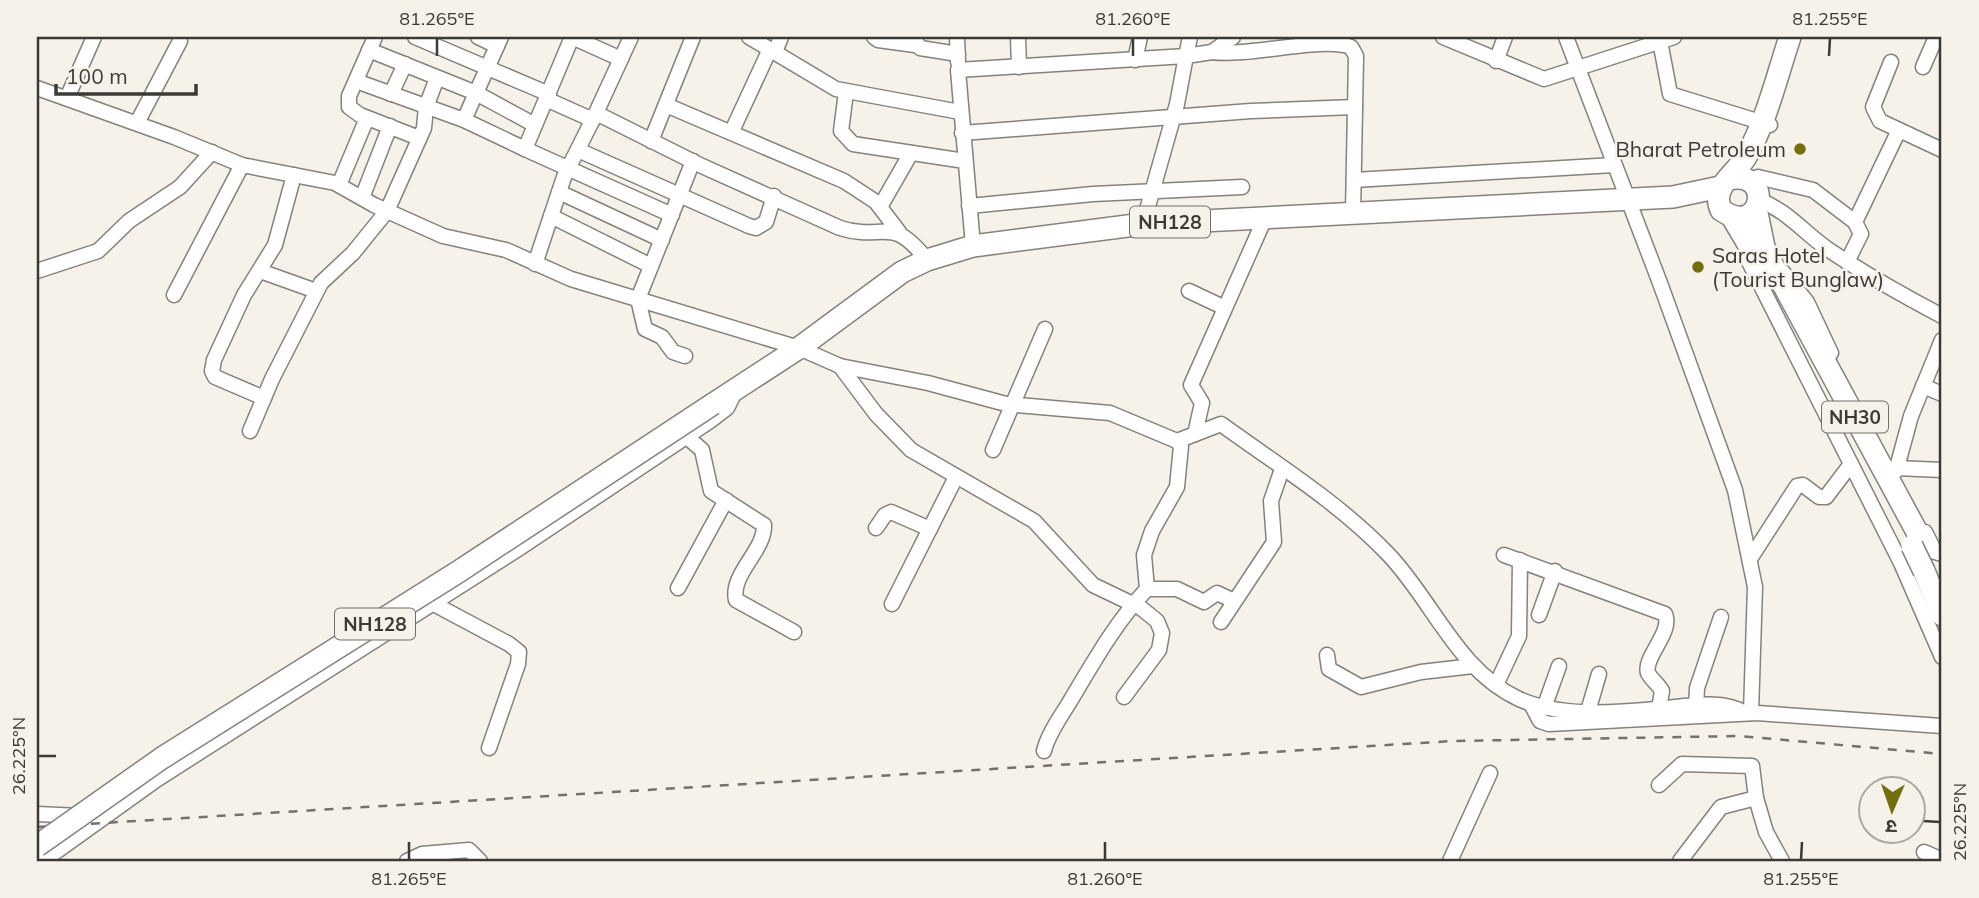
<svg xmlns="http://www.w3.org/2000/svg" width="1979" height="898" font-family="Mulish,'Noto Sans Devanagari',sans-serif">
<style>
.lines{fill:none;stroke-linecap:round;stroke-linejoin:round}
.minor-casing{stroke:#85827b;stroke-width:17}
.highway-casing{stroke:#85827b;stroke-width:24}
.minor{stroke:#fff;stroke-width:14}
.highway{stroke:#fff;stroke-width:21}
.rail{stroke:#73716d;stroke-width:2.5;stroke-dasharray:9 9;stroke-linecap:butt}
.highway-bridge-casing{stroke:#85827b;stroke-width:24;stroke-linecap:butt}
.highway-bridge{stroke:#fff;stroke-width:21}
.ticks{fill:none;stroke:#3b3a37;stroke-width:2.5}
.poi-dot{fill:#736e0e;stroke:#f6f2ea;stroke-width:2.5}
.labels{text-anchor:middle;dominant-baseline:central;stroke-width:5;stroke-linejoin:round;paint-order:stroke}
.shield{fill:#f6f2ea;stroke:#73716d;stroke-width:2}
.shield-label{font-size:19px;font-weight:bold;fill:#3b3a37}
.poi-label{font-size:21px;fill:#3b3a37;stroke:#f6f2ea;text-anchor:end}
.neatline{fill:none;stroke:#3b3a37;stroke-width:2.5}
.ticks-label{font-size:18px;text-anchor:middle;fill:#3b3a37}
</style>
<rect width="100%" height="100%" fill="#f6f2ea"/>
<g class="lines">
<defs>
<g id="minor">
<polyline points="375,37 349,96 349,107 360,115 419,138"/>
<polyline points="415,37 549,94"/>
<polyline points="478,37 497,46"/>
<polyline points="749,37 836,89 960,112"/>
<polyline points="874,37 878,40 915,45"/>
<polyline points="913,37 920,48 958,54"/>
<polyline points="957,37 958,62"/>
<polyline points="1018,37 1019,67"/>
<polyline points="1443,37 1544,79 1674,37"/>
<polyline points="1566,37 1660,283 1735,490 1755,587 1751,713"/>
<polyline points="1660,41 1670,94 1770,125"/>
<polyline points="369,50 476,93 535,125"/>
<polyline points="775,52 781,37"/>
<path d="M1212,52c39,5 110,-16 139,-5l5,9 -3,157"/>
<polyline points="1135,60 1140,37"/>
<polyline points="1496,61 1505,37"/>
<polyline points="1891,62 1873,107 1880,121 1942,150"/>
<polyline points="1923,67 1936,37"/>
<polyline points="356,81 464,120 525,149 546,99"/>
<path d="M37,88l137,49 68,28 93,18 39,22 69,31 63,14 65,29 228,69 41,18 88,17 78,21 104,9 67,28 4,5 -4,41 -25,44 -8,24 3,34c-32,34 -54,74 -78,114 -9,15 -21,31 -25,48"/>
<polyline points="846,92 841,131 853,144 965,161"/>
<polyline points="391,94 405,64"/>
<polyline points="67,98 94,37"/>
<polyline points="666,105 844,181 876,202 899,232"/>
<polyline points="596,113 631,37"/>
<polyline points="464,120 501,37"/>
<polyline points="593,120 546,99 572,37 621,59"/>
<polyline points="137,123 180,41"/>
<polyline points="732,131 770,49"/>
<polyline points="962,133 1251,111 1355,107"/>
<polyline points="651,141 693,37"/>
<polyline points="525,149 672,215"/>
<polyline points="578,150 749,226 756,228 766,222 774,196"/>
<polyline points="1758,177 1813,190 1855,222 1861,234 1847,262"/>
<polyline points="1354,180 1614,165"/>
<polyline points="339,185 367,118"/>
<polyline points="559,192 662,240"/>
<polyline points="362,198 390,126"/>
<path d="M1759,200c29,11 45,33 70,50 36,24 75,46 113,66"/>
<polyline points="969,206 1093,194 1242,187"/>
<polyline points="880,207 911,153"/>
<polyline points="551,216 651,266"/>
<polyline points="1855,222 1899,130"/>
<polyline points="1143,224 1177,104 1186,56 1212,52 1233,37"/>
<polyline points="973,246 958,70 1186,56 1190,37"/>
<polyline points="1746,256 1901,563 1942,657"/>
<path d="M535,264l29,-87 32,-64 106,53 138,62c44,14 50,-15 87,32"/>
<polyline points="37,271 98,251 129,221 180,187 212,152"/>
<polyline points="260,271 316,291"/>
<polyline points="1783,272 1807,302 1831,353"/>
<polyline points="1189,291 1223,307"/>
<polyline points="174,295 242,165"/>
<polyline points="685,356 673,352 662,337 645,329 638,299 693,161"/>
<polyline points="840,366 876,414 911,450 1034,521 1093,585 1141,608 1157,621 1162,633 1159,650 1124,697"/>
<polyline points="1923,386 1942,394"/>
<polyline points="264,398 215,377 212,371 214,360 244,295 275,245 294,175"/>
<polyline points="250,431 272,379 321,283 353,253 387,211 424,128 426,107 437,78"/>
<polyline points="1195,434 1202,403 1191,385 1265,218"/>
<path d="M687,437l15,13 9,41 53,34c1,26 -34,49 -28,75l58,32"/>
<path d="M1177,441l44,-17c58,42 117,78 167,130 45,47 69,116 131,145 40,18 94,14 137,10 27,-2 65,-11 89,4"/>
<polyline points="993,450 1045,329"/>
<polyline points="1896,468 1942,470"/>
<polyline points="1896,471 1911,416 1942,340"/>
<polyline points="876,528 885,515 891,512 930,529"/>
<polyline points="1925,532 1935,552 1942,554"/>
<path d="M1504,555l161,59c8,19 -22,43 -17,59 3,6 11,12 14,18l-3,18"/>
<polyline points="1750,559 1797,486 1803,485 1819,497 1826,497 1851,464"/>
<polyline points="678,588 726,500"/>
<polyline points="1147,589 1177,589 1204,602 1217,593 1234,601"/>
<polyline points="434,604 509,644 519,652 518,664 489,748"/>
<polyline points="892,604 956,477"/>
<polyline points="1539,615 1555,571"/>
<polyline points="1221,622 1274,542 1271,501 1282,469"/>
<polyline points="1327,655 1329,669 1361,687 1421,672 1473,666"/>
<polyline points="1496,685 1519,636 1520,560"/>
<polyline points="1531,704 1540,721 1549,724 1757,713 1942,726"/>
<polyline points="1696,707 1697,688 1721,617"/>
<polyline points="1544,708 1559,666"/>
<polyline points="1588,711 1599,674"/>
<polyline points="1659,785 1682,764 1752,766 1756,798 1766,832 1782,861"/>
<polyline points="37,814 81,816"/>
<polyline points="1924,852 1942,860"/>
<polyline points="43,861 156,780 518,549 710,421 727,408 736,390"/>
<polyline points="407,861 422,854 469,850 480,861"/>
<polyline points="1450,861 1490,773"/>
<polyline points="1680,861 1721,807 1756,798"/>
</g>
<g id="highway">
<path d="M1729,179c46,-10 34,60 -8,31 -11,-24 16,-36 26,-55 20,-36 30,-79 43,-118"/>
<polyline points="1756,208 1764,247 1772,264 1923,543"/>
<polyline points="1732,217 1760,264"/>
<polyline points="713,404 799,348 902,272 927,260 973,246 1143,224 1673,197 1720,187"/>
<polyline points="1924,571 1942,615"/>
</g>
</defs>
<use href="#minor" class="minor-casing"/>
<use href="#highway" class="highway-casing"/>
<use href="#minor" class="minor"/>
<use href="#highway" class="highway"/>
<polyline class="rail" points="37,827 1453,741 1740,736 1942,754"/>
<defs>
<g id="highway-bridge">
<polyline points="1912,546 1924,571"/>
<polyline points="37,846 162,758 458,572 713,404"/>
</g>
</defs>
<use href="#highway-bridge" class="highway-bridge-casing"/>
<use href="#highway-bridge" class="highway-bridge"/>
</g>
<path class="ticks" d="M437,56v-18M1133,56v-18M1829,56l1,-18M38,756h18M1923,821l17,1M409,860v-18M1105,860v-18M1801,860l1,-18"/>
<g class="poi-dot">
<circle cx="1800" cy="149" r="7"/>
<circle cx="1698" cy="267" r="7"/>
</g>
<g class="labels">
<g class="shield">
<rect x="1130" y="206.5" width="80" height="31" rx="5"/>
<rect x="1822" y="401.5" width="66" height="31" rx="5"/>
<rect x="335" y="608.5" width="80" height="31" rx="5"/>
</g>
<g class="shield-label">
<text x="1170" y="222">NH128</text>
<text x="1855" y="417">NH30</text>
<text x="375" y="624">NH128</text>
</g>
<g class="poi-label">
<text x="1786" y="149">Bharat Petroleum</text>
<text x="1712" y="255" text-anchor="start">Saras Hotel<tspan x="1712" dy="24">(Tourist Bunglaw)</tspan></text>
</g>
</g>
<rect width="1979" height="898" fill="none" stroke="#f6f2ea" stroke-width="77"/>
<g transform="translate(1892 810) rotate(182)"><circle r="33" fill="#f6f2ea" stroke="#aba8a2" stroke-width="2"/>
<path d="M0-5L12 26L0 18L-12 26Z" fill="#736e0e"/>
<text y="-10" font-size="19" font-weight="bold" text-anchor="middle" fill="#3b3a37">उ</text>
</g>
<path d="M56 84v10h140v-10" fill="none" stroke="#3b3a37" stroke-width="3.5"/>
<text x="66" y="84" font-size="21" fill="#3b3a37" stroke="#f6f2ea" stroke-width="5" paint-order="stroke">100 m</text>
<rect x="38" y="38" width="1902" height="822" class="neatline"/>
<g class="ticks-label">
<text x="437" y="25">81.265°E</text>
<text x="1133" y="25">81.260°E</text>
<text x="1830" y="25">81.255°E</text>
<text transform="translate(19 756) rotate(-90)" y="6">26.225°N</text>
<text transform="translate(1960 822) rotate(-90)" y="6">26.225°N</text>
<text x="409" y="885">81.265°E</text>
<text x="1105" y="885">81.260°E</text>
<text x="1801" y="885">81.255°E</text>
</g>
</svg>
